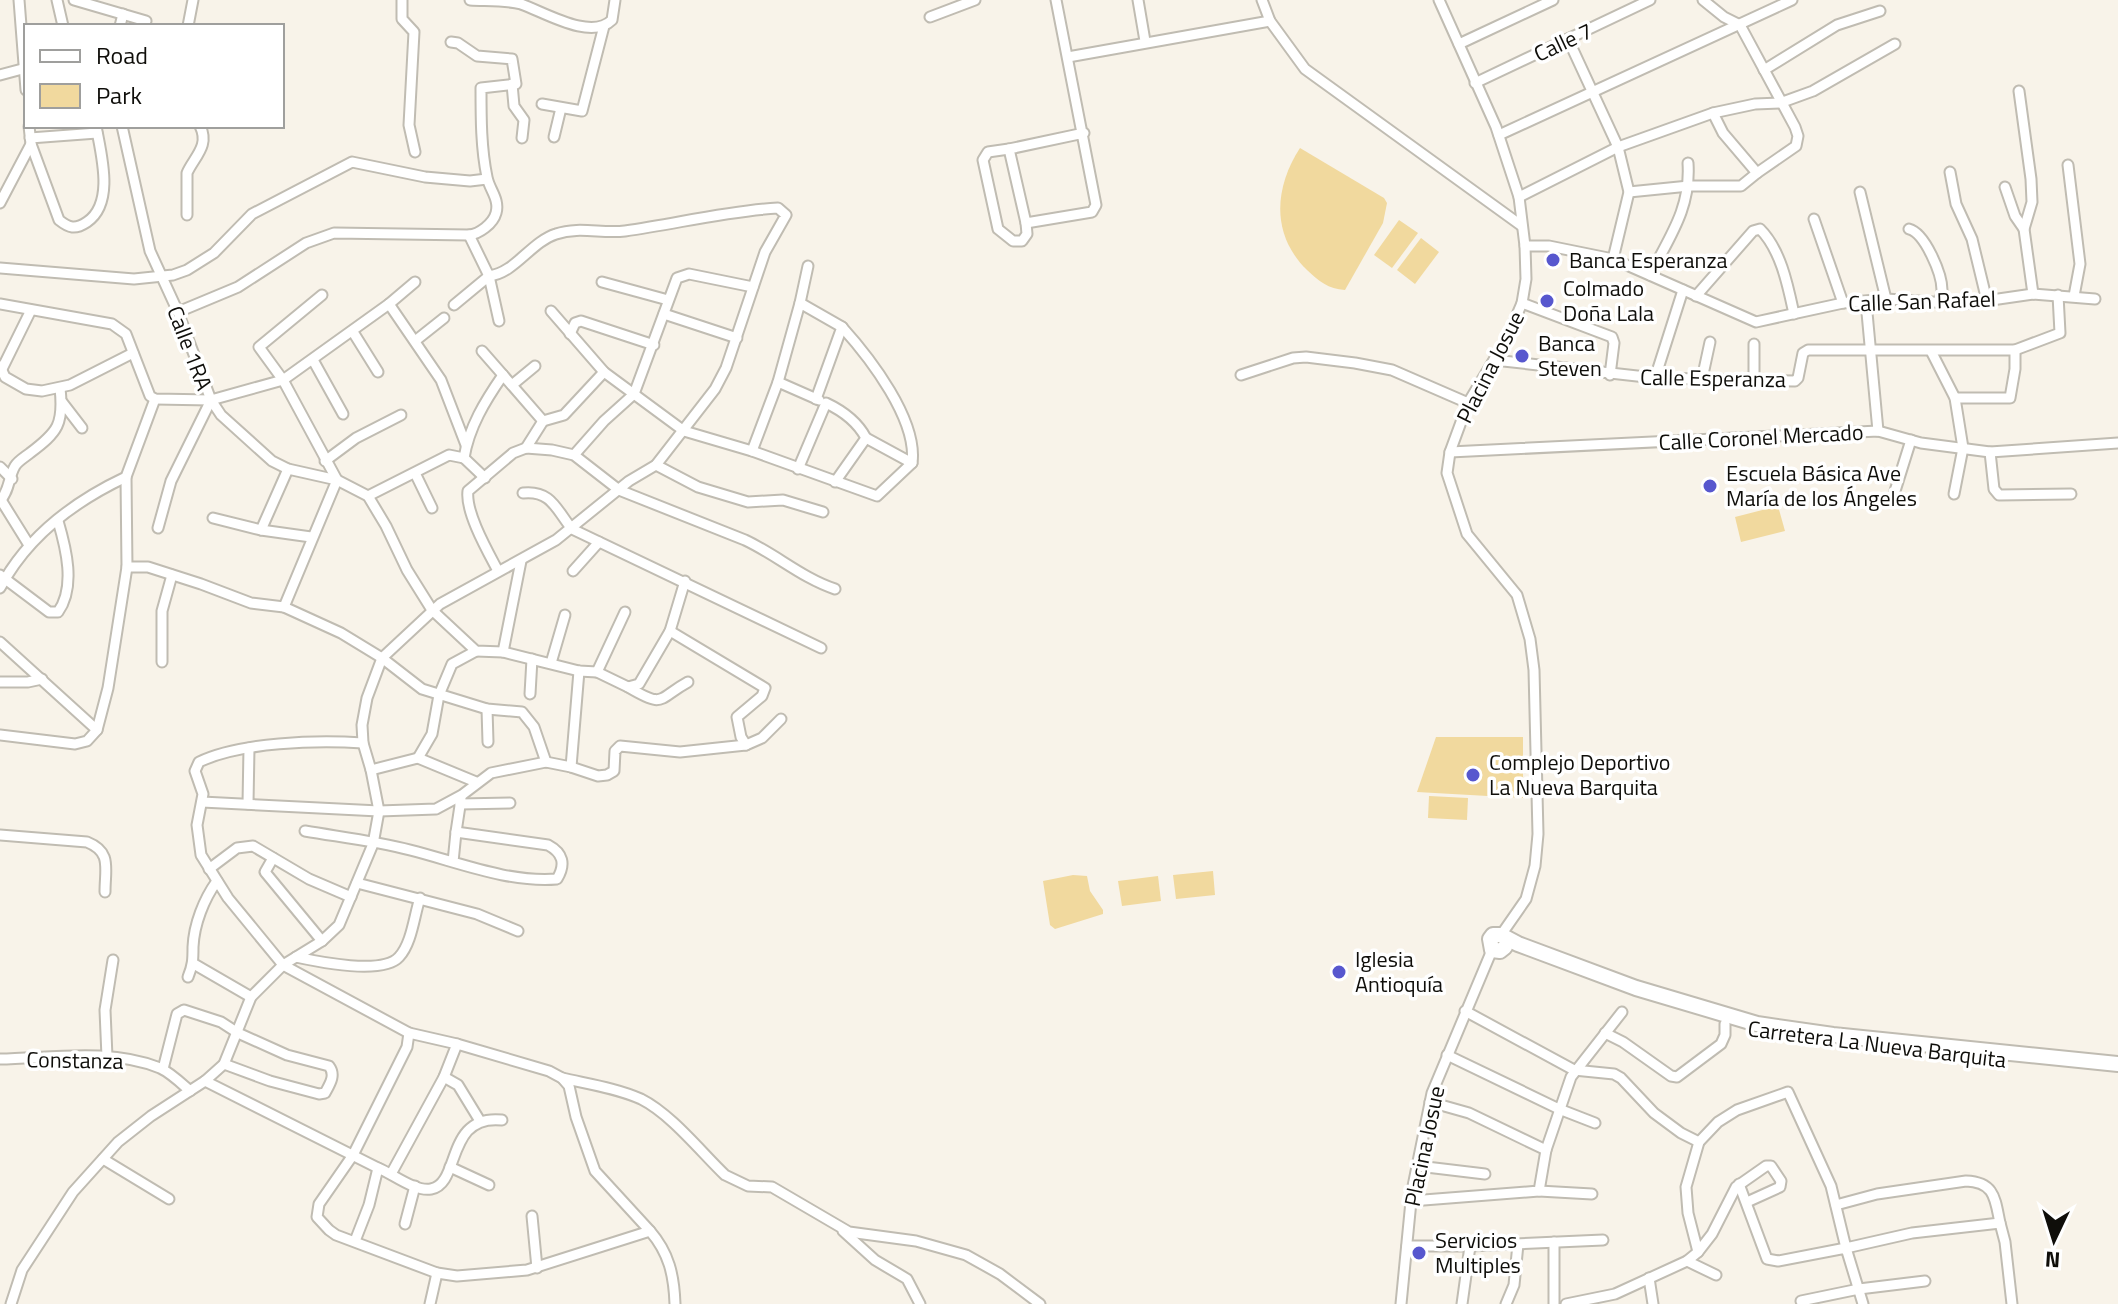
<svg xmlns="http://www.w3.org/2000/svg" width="2118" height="1304" font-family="'Titillium Web',sans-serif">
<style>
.green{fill:#f1d99e}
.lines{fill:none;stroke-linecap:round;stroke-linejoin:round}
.street-casing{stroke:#c0bcb2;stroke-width:13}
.secondary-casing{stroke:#c0bcb2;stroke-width:18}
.street{stroke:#fff;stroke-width:9}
.secondary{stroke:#fff;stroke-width:14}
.poi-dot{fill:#5757ce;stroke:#fff;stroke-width:3}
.labels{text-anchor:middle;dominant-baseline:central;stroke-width:7;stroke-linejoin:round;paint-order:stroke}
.street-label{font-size:22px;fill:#0f0e0a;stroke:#fff}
.poi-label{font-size:22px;fill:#0f0e0a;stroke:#fff;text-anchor:start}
</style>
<rect width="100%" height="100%" fill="#f8f3e9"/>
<g class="green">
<path d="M1300,148l84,50 3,5 -4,20 -38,67c-17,-1 -26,-9 -38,-20 -36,-35 -33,-82 -7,-122z"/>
<polygon points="1399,220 1418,233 1392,268 1374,255"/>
<polygon points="1421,238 1439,252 1415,284 1397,270"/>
<polygon points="1778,506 1785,531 1741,542 1735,517"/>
<polygon points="1436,737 1523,737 1523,798 1417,792"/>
<polygon points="1429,796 1468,798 1467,820 1428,818"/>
<polygon points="1213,871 1215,895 1176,899 1173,875"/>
<polygon points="1073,875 1087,876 1090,891 1103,910 1103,914 1055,929 1050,925 1043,881"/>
<polygon points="1158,876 1161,901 1122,906 1118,881"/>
</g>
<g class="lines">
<defs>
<g id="street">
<polyline points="19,0 26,90"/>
<polyline points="57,0 63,26"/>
<polyline points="74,0 146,21"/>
<polyline points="402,0 402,19 414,32 409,125 415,152"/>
<path d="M470,0c16,1 36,0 51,4 23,8 70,37 91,16l3,-20"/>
<polyline points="1056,0 1096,205 1092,212 1026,223 1009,149 1084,133"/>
<polyline points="1138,0 1145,41"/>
<polyline points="1262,0 1270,21 1305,69 1522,226"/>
<polyline points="1439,0 1496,127 1519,197 1525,246 1526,279 1522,303 1507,338 1468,403 1450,452 1447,473 1467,534 1517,595 1530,639 1534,670 1538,834 1535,866 1526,899 1501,935"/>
<polyline points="1703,0 1724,17 1740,25 1795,127 1798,136 1796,146 1757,173"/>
<polyline points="930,17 975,0"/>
<polyline points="120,26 123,14"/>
<polyline points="188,26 193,0"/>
<polyline points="1568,39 1618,147 1629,192 1613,259"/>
<polyline points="1459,44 1553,0"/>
<polyline points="1068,57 1270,21"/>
<polyline points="1764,70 1837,25 1880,11"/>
<polyline points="0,75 26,68"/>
<polyline points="1475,83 1650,0"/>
<polyline points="512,84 514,106 524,120 522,138"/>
<polyline points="2019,91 2031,179 2032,202 2024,229 2033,294"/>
<polyline points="542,104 582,111 604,26"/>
<path d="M29,126l2,18 28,76c10,8 16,10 28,2 28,-19 14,-68 9,-96"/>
<polyline points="122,126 150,251 178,312 211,400 221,415 272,461 288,469 337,480 368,496 386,526 407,570 432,610 476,651 503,652 579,671 597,672 628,687 639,684 670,631 685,581"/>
<polyline points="1499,135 1792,0"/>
<polyline points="554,137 561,108"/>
<polyline points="30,138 97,133"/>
<polyline points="1009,149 988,152 983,160 998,229 1013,241 1022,241 1027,234 1026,223"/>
<polyline points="2068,165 2080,264 2074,296"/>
<polyline points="1950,172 1956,204 1972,239 1987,301"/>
<polyline points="2005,187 2015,216 2024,229"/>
<polyline points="1629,192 1689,186 1741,186 1757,173 1723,133 1713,113"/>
<polyline points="1860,192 1886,299"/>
<polyline points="1519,197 1618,147 1713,113 1755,104 1780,103 1813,91 1895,44"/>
<polyline points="0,203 31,144"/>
<path d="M187,215v-42c7,-16 23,-27 13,-47"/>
<polyline points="1814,219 1843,303"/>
<path d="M1909,229c16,4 33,45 33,61 0,5 -2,9 -3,13"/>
<polyline points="1525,246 1549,246 1613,259 1756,322 1843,303 1886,299 1964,304 2033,294 2095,299"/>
<polyline points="0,268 134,279 173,275 187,270 214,253 252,214 352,162 425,177 470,181 487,179"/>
<path d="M1650,275c20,-39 41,-67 38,-112"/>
<polyline points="602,282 668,300"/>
<path d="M1696,296l57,-65 7,-2c21,21 28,57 34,85"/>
<polyline points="1866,302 1878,431"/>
<polyline points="800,303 808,266"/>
<polyline points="1522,303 1612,337 1614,343 1610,375"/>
<polyline points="0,304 112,324 126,334 150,396 155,399 211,400 283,380 389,304 441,380 466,445"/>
<polyline points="389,304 415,282"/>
<polyline points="454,305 489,276 499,321"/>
<path d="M551,311l53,61 80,59 68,20 125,45 35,-33c6,-43 -42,-105 -70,-136"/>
<path d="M178,312l60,-25 68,-44 28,-10 135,2c10,-1 24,-11 27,-22 4,-14 -7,-24 -9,-36 -6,-29 -6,-59 -6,-89l35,-4 -4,-25 -35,-3 -19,-13 -7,-1"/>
<polyline points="664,314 737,338"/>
<polyline points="353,332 378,372"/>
<polyline points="570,334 575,323 581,321 654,345"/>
<polyline points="415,341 444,318"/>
<polyline points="482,351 503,375"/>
<polyline points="1931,351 1955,398 1963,448 1954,494"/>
<polyline points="313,360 343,414"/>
<polyline points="1494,360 1655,378 1795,381 1798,378 1803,353 1808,350 2015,350 2060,333 2058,295"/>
<polyline points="0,366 5,377 26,389 42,391 70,385 133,353"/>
<polyline points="2,369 31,310"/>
<polyline points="1241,375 1293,358 1306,357 1355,363 1392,370 1468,403"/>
<polyline points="1655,378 1683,290"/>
<polyline points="1702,379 1710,342"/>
<polyline points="1754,380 1754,344"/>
<polyline points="778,382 800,303 842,327 816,399"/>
<polyline points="512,385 535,366"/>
<polyline points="1955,398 2010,398 2015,369 2015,350"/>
<polyline points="62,402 82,428"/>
<polyline points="543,421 564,415 604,372"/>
<polyline points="866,438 912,463"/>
<polyline points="526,448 543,421"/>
<polyline points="752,451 778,382 819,400"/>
<polyline points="1450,452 1878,431 1921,443 1990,452 2118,443"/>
<polyline points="1990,452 1994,489 1999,495 2071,494"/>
<polyline points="574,455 604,421 634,394 677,278 689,274 753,287"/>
<polyline points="325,461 356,438 401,415"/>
<polyline points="656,465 698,487 748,502 783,500 823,512"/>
<polyline points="0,467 12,479"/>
<path d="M798,469l28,-66c17,8 31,18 40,35l-31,44"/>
<polyline points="415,473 432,508"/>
<path d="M485,478l-21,-20c5,-31 21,-57 39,-83l40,46"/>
<polyline points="1895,491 1911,440"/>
<path d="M523,493c28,-3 33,16 49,36l249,119"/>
<polyline points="368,496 449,455 464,458"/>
<polyline points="1,500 29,545"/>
<path d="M0,501c10,-11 8,-23 15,-35 3,-5 10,-9 15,-13 28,-21 34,-29 30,-65"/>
<polyline points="213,518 261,530 311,537"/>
<polyline points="158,528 171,481 211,400"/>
<polyline points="261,530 288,469"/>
<polyline points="127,567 148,567 201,584 251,603 284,607 341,633 382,658 422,689 487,709 522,712 534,727 546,762"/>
<path d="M498,571c-10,-19 -33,-59 -30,-80l45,-38 13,-5 26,2 22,5 45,35 126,50c32,15 57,38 90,49"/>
<polyline points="573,571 599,542"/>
<path d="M0,575l49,37h9c18,-25 8,-64 0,-91"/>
<path d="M0,588c27,-51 75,-87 126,-111l29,-78"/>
<polyline points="284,607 337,480 283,380 259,347 322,295"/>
<polyline points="670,631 765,688 762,696 737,717 741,737 746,745 762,738 781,719"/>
<polyline points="0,642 97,730"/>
<polyline points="503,652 521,561"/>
<polyline points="162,662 162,611 172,575"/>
<polyline points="551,663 565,615"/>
<polyline points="597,672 625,612"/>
<polyline points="0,682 28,682 42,679"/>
<path d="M628,687c37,22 29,12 60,-5"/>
<polyline points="530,694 532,659"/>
<polyline points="487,709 488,742"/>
<polyline points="0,735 75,744 87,741 97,730 108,688 127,567 126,477"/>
<path d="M363,743c-47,-3 -122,-1 -164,19l-4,9 8,23 -6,31 4,30 27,43 55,67 126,68 48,11 -13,33 -53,97"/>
<polyline points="418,758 432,734 439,695 452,664 476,651"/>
<polyline points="571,767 579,671"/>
<polyline points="371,770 418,758 476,782"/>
<polyline points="202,802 379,811 436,809 462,795 491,773 546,762 571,767 598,776 607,775 614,771 615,751 620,746 680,752 746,745"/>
<polyline points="248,804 249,748"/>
<polyline points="460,804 510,803"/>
<path d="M305,831c35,6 71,10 105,19 48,12 98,33 147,29 9,-15 6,-26 -9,-34l-92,-13 -3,30"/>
<polyline points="456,832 461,799"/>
<path d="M0,835l87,7c25,10 18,26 18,50"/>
<polyline points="273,858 265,872 322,941"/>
<polyline points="209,869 237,848 253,846 309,879 351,897"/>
<polyline points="357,883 477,914 518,931"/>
<path d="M296,957c23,5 87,18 103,0 13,-14 15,-41 21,-59"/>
<polyline points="194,964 251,997"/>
<path d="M188,977c5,-12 5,-18 5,-30 1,-23 11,-48 24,-66"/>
<polyline points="1465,1011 1574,1070 1614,1074 1621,1078 1654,1113 1681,1133 1699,1142"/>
<path d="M409,1033l-2,14 -54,108 -34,49 -2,13 12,13 7,5 101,38 20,3 70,-6 123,-39c19,22 24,44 25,73"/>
<polyline points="1605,1033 1623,1042 1671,1076 1677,1077 1721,1044 1725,1035 1725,1024"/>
<polyline points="457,1044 549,1071 562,1078 569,1086 576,1117 595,1171 650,1231"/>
<polyline points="1447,1055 1559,1109 1595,1123"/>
<polyline points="107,1057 105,1010 113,960"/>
<path d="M0,1059c52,-1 111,-11 160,9 11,5 21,15 30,23"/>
<path d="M163,1069l14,-55 7,-4 37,12 17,11 49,22 42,11c7,9 1,18 -4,27l-6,1 -49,-13 -46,-17"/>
<polyline points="444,1077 458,1085 480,1121"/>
<path d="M562,1078c26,6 54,10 79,21 30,15 60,53 84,76l23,11 24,1 77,45 67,9 50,14 34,19 40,30"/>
<polyline points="205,1081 378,1168"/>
<polyline points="1430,1102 1469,1113 1546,1150"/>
<polyline points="103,1159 169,1199"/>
<polyline points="1418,1166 1485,1174"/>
<polyline points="450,1167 489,1185"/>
<polyline points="1739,1184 1767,1259 1778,1261 1846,1248 1863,1304"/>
<polyline points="1539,1191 1592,1194"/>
<polyline points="1411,1201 1539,1191 1546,1150 1571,1077 1622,1012"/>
<path d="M1836,1205l41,-11 89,-13c29,1 29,18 34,42"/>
<polyline points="532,1216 537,1268"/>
<polyline points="405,1224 415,1186"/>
<polyline points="843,1231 875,1260 907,1279 920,1304"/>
<path d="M355,1241l14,-36 9,-37c15,6 37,24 53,21 30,-5 14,-75 71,-69"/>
<polyline points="1407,1246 1470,1246 1603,1240"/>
<polyline points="1698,1252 1688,1213 1686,1187 1699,1142 1718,1122 1737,1110 1788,1092 1831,1186 1846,1248 1912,1233 2000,1223 2005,1242 2012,1304"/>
<polyline points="1687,1261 1716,1275"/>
<polyline points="1649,1278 1653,1304"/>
<polyline points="1801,1301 1859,1289 1925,1281"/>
<path d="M11,1304l11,-34 51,-78 45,-50 33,-26 54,-35 19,-17 27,-67 32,-32 39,-24 17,-16 34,-81 6,-33 -8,-41 -8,-27 -1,-18 5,-27 15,-40 58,-54 116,-64 73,-59 27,-16 59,-76 11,-21 39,-116 21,-37 -8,-7c-52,3 -102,16 -153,23 -23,3 -46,-5 -69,3 -25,8 -41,39 -67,42l-20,-41"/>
<polyline points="430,1304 437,1273"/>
<polyline points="1401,1304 1412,1191 1432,1093 1492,950"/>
<polyline points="1462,1304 1470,1246"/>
<polyline points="1506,1304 1514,1285 1518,1244"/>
<polyline points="1554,1304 1554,1242"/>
<polyline points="1566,1304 1615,1294 1687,1261 1698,1252 1712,1234 1736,1187 1766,1166 1771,1166 1781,1181 1780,1187 1747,1202"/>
</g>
<polyline id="secondary" points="1505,947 1500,951 1492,950 1490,939 1493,935 1501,935 1518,944 1636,988 1757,1024 1833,1035 2118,1064"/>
</defs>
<use href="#street" class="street-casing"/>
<use href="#secondary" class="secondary-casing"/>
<use href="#street" class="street"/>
<use href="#secondary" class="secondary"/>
</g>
<g class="poi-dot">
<circle cx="1553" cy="260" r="8"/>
<circle cx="1547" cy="301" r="8"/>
<circle cx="1522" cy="356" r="8"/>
<circle cx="1710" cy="486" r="8"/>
<circle cx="1473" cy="775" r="8"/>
<circle cx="1339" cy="972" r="8"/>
<circle cx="1419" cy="1253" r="8"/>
</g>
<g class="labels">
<g class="street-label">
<text transform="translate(1563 42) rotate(-25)">Calle 7</text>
<text transform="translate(1922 301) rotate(-2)">Calle San Rafael</text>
<text transform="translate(190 348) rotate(69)">Calle 1RA</text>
<text transform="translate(1490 367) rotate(-63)">Placina Josue</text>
<text transform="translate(1713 378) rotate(1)">Calle Esperanza</text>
<text transform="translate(1761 437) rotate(-3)">Calle Coronel Mercado</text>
<text transform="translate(1877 1044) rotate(7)">Carretera La Nueva Barquita</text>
<text transform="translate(75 1060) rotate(1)">Constanza</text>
<text transform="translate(1424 1146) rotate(-78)">Placina Josue</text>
</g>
<g class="poi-label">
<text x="1569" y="260">Banca Esperanza</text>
<text x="1563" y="288">Colmado<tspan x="1563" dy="25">Doña Lala</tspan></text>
<text x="1538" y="343">Banca<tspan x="1538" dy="25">Steven</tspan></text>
<text x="1726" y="473">Escuela Básica Ave<tspan x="1726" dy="25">María de los Ángeles</tspan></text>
<text x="1489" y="762">Complejo Deportivo<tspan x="1489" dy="25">La Nueva Barquita</tspan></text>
<text x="1355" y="959">Iglesia<tspan x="1355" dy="25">Antioquía</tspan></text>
<text x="1435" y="1240">Servicios<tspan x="1435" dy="25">Multiples</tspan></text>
</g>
</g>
<rect x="24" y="24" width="260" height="104" fill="#ffffff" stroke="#9f9f9d" stroke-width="2"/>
<rect x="40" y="50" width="40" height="12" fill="#ffffff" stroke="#9f9f9d" stroke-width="2"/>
<text x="96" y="64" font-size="24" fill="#0f0e0a">Road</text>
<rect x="40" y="84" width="40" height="24" fill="#f1d99e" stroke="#9f9f9d" stroke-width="2"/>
<text x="96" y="104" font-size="24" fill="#0f0e0a">Park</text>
<g transform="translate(2054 1240) rotate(184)" stroke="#ffffff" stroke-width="6" paint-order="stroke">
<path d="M0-6L14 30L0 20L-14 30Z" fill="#0f0e0a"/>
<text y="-12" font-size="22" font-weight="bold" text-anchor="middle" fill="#0f0e0a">N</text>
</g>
</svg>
